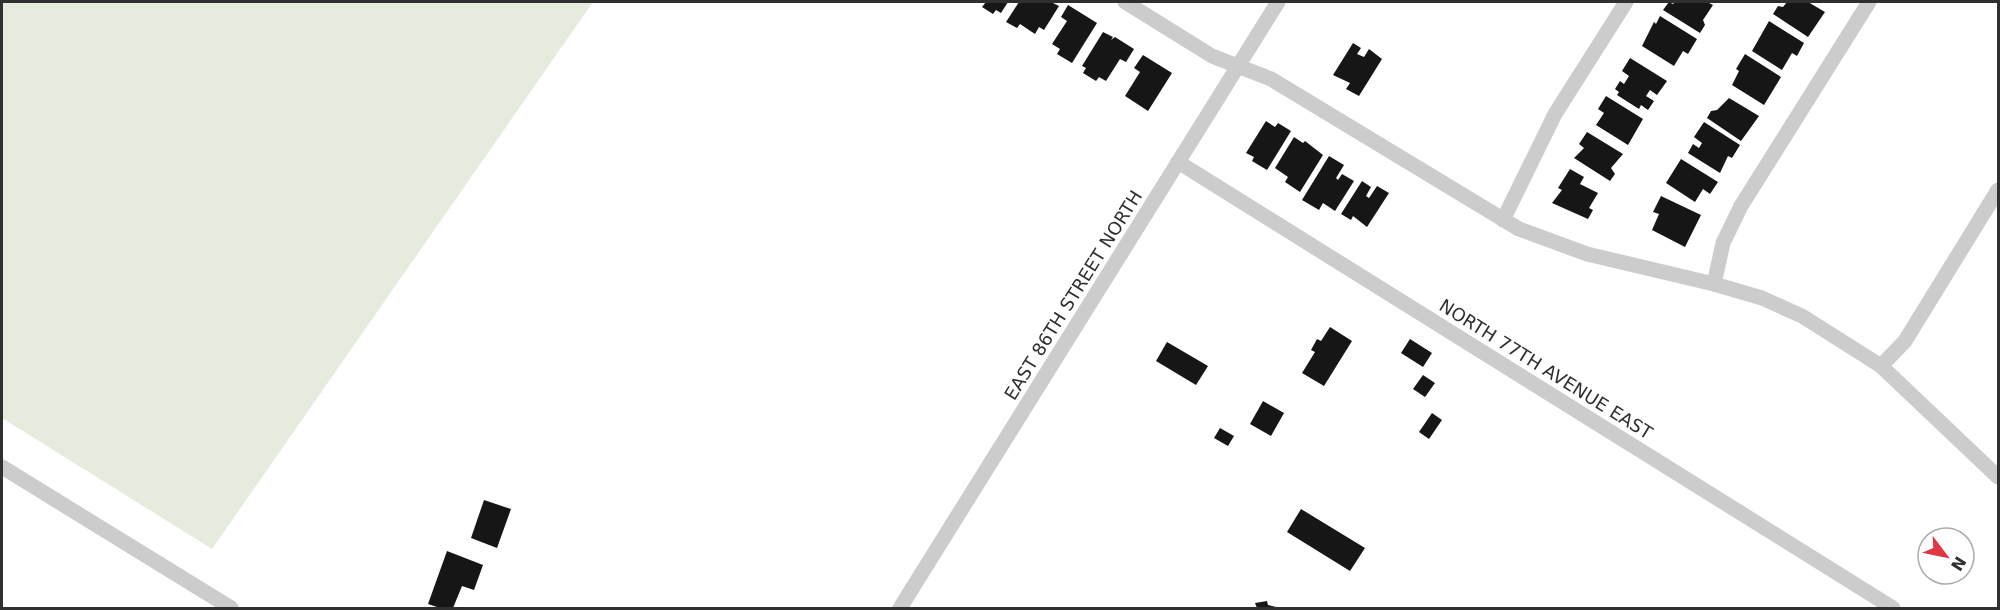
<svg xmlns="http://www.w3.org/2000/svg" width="2000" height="610" font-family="'DejaVu Sans',sans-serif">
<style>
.green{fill:#e5ecdd}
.building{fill:#161616}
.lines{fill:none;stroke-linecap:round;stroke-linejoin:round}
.minor{stroke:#ccc;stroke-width:15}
.labels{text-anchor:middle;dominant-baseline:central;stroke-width:6;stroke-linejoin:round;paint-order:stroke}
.street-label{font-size:18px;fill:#2f2f2f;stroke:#fff}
</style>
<rect width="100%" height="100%" fill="#fff"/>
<polygon class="green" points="2,2 593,2 212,549 2,418"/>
<g class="building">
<polygon points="986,2 1008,2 1001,13 996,10 993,14 982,7"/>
<polygon points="1019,2 1051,2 1059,6 1044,30 1039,27 1035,34 1020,24 1017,28 1006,22"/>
<polygon points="1669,2 1673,4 1675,2 1707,2 1713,5 1703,20 1705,25 1700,33 1663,10"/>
<polygon points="1787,2 1808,2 1825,12 1808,37 1773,14 1778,6 1783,7"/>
<polygon points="1068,5 1097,23 1072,63 1057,54 1060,49 1052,44 1067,21 1061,17"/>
<polygon points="1660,16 1697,39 1688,54 1683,51 1674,66 1642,46 1654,22 1656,24"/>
<polygon points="1769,21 1804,43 1797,56 1792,53 1782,70 1752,51"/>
<polygon points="1103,32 1113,37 1111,40 1115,37 1134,49 1126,62 1120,59 1106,81 1099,77 1096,81 1083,73 1086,68 1082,66"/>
<polygon points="1353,43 1361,48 1357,54 1364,57 1369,49 1382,59 1359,96 1346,89 1350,83 1333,75"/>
<polygon points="1745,54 1781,77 1764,105 1732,85 1739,71 1736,69"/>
<polygon points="1143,55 1172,73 1148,111 1125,96 1140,72 1134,68"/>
<polygon points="1630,58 1667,81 1657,95 1650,90 1646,96 1654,101 1648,110 1641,105 1639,109 1617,95 1619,92 1615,89 1620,81 1624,84 1629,76 1622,71"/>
<polygon points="1606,96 1643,119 1628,145 1596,125 1604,113 1598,109"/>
<polygon points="1729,98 1759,116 1741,141 1707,118 1711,111 1717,110"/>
<polygon points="1266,121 1275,127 1278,123 1291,131 1267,170 1252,161 1254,157 1246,153"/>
<polygon points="1704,122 1740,145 1732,158 1728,156 1720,173 1688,153 1693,144 1699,148 1702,143 1694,137"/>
<polygon points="1587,132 1623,154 1611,168 1615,174 1610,181 1574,158 1584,148 1579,144"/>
<polygon points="1294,137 1303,143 1305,141 1323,155 1300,192 1285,182 1288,177 1275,168"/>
<polygon points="1329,156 1344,165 1336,178 1338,180 1342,174 1354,181 1335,211 1323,203 1319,210 1302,200"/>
<polygon points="1681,159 1718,182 1710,194 1703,189 1695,202 1666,183"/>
<polygon points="1570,169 1584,177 1580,184 1598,193 1589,208 1593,210 1588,219 1552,203 1562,190 1558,188"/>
<polygon points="1362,181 1371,187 1366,196 1369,198 1377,186 1389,193 1367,227 1353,216 1351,220 1341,214"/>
<polygon points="1661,196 1701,215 1685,247 1652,230 1659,214 1653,212"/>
<polygon points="1330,327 1352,341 1324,386 1302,373 1315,352 1311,350 1317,339 1321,341"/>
<polygon points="1410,339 1432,353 1423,367 1401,353"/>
<polygon points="1167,342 1208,366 1196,385 1156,361"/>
<polygon points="1423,375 1435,383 1425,397 1413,389"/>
<polygon points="1263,401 1284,413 1271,436 1250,424"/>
<polygon points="1432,413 1442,420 1429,439 1419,432"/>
<polygon points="1220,428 1234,436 1228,446 1214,438"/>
<polygon points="484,500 511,509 497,548 471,538"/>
<polygon points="1301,509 1365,548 1350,571 1287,532"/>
<polygon points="447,551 483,565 474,590 462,586 453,608 440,608 428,604"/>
<polygon points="1267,601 1268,605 1280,608 1257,608 1255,603"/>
</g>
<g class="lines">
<g class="minor">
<polyline points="1125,2 1212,56 1271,79 1519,229 1587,254 1714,284 1762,298 1802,316 1881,366 1998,477"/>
<polyline points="1178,162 1893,608"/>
<polyline points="1503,220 1555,114 1626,2"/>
<polyline points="1714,284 1723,243 1741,206 1869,2"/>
<polyline points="1881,366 1905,341 1998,190"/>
<polyline points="2,467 231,608"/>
<polyline points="900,608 1278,2"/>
</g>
</g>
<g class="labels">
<g class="street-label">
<text transform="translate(1073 295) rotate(-58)">EAST 86TH STREET NORTH</text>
<text transform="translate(1546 369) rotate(32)">NORTH 77TH AVENUE EAST</text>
</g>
</g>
<rect width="2000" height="610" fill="none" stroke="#2f2f2f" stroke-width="6"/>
<g transform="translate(1946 556) rotate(122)"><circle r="28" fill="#ffffff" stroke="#acacac" stroke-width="1.5"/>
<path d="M0-4.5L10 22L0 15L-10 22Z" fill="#e13642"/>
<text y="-9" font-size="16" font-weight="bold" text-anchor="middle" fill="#2f2f2f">N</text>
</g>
</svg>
